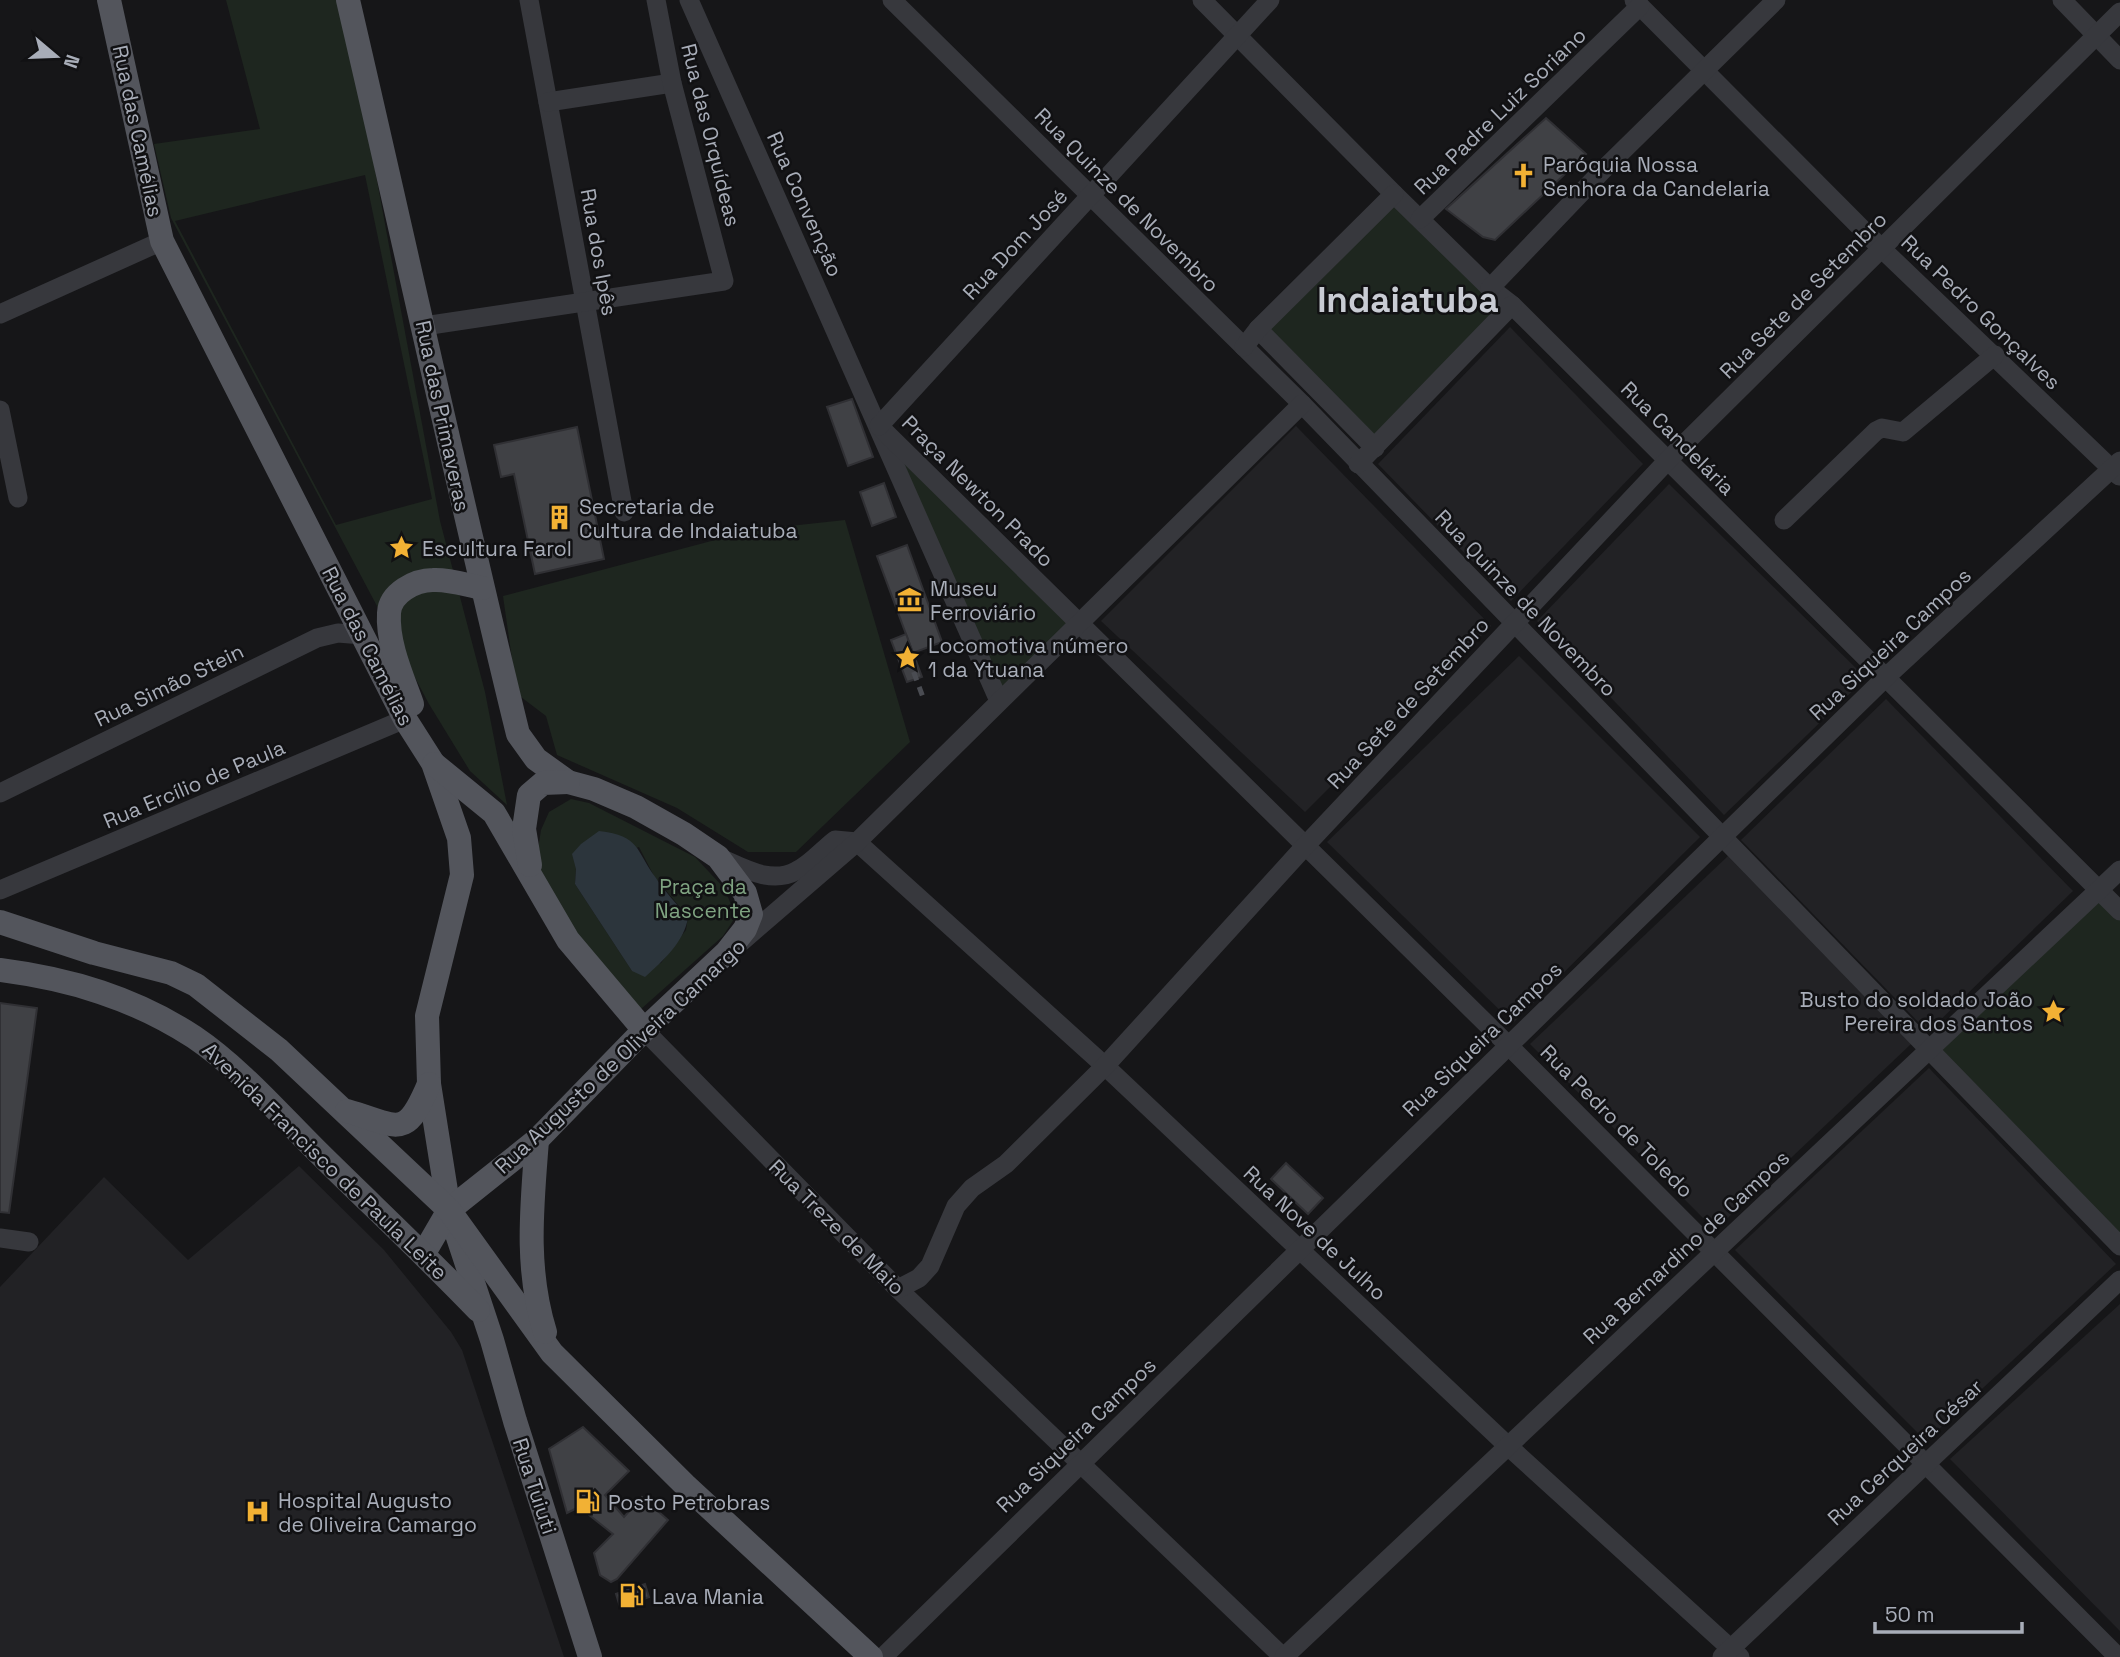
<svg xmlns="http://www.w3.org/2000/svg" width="2120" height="1657" font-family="'Space Grotesk',sans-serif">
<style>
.built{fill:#222225}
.green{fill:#1e261f;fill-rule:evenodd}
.water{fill:#2c353c}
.building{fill:#404145;stroke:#303034;stroke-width:2}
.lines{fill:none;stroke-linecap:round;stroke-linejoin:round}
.minor{stroke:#37383d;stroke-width:19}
.major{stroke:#53555c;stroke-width:24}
.rail{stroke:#4a4c52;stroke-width:5;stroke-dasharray:9 7;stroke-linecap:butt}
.labels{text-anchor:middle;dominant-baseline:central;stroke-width:5;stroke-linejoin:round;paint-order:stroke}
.street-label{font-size:21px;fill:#a8adb8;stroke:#111113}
.poi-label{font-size:21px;fill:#a8adb8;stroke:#111113;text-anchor:start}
.park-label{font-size:21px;fill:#7fa381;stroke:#111113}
.town-label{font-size:35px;font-weight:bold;fill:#c9ccd4;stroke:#111113}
</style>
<rect width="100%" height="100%" fill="#161618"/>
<g class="built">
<polygon points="1510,327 1643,464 1511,601 1378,464"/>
<polygon points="1296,426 1491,626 1305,812 1101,621"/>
<polygon points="1669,484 1866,678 1724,815 1537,621"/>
<polygon points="1519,656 1700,837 1513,1023 1327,842"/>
<polygon points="1886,699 2073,891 1928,1032 1741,840"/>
<polygon points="1728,856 1911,1044 1715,1230 1530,1044"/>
<polygon points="1929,1068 2116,1264 1926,1441 1735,1250"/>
<polygon points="299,1166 384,1250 451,1332 462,1350 564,1657 0,1657 0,1287 104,1177 188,1260"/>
<polygon points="2120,1304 2120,1631 1950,1459"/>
</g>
<g class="green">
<path d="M226,0h112l22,89 80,432 45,171 22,113 -37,-34 -41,-67 -258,-486 -17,-74 106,-15zM365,175l67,324 -96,26 -161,-304z"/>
<polygon points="1394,194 1512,305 1375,448 1258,329"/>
<polygon points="879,426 1079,623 999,701"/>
<polygon points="845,520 910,742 796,852 748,852 677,808 557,755 546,716 517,694 503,596 753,530"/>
<path d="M571,799l18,4 106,54 29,31 12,28 -13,20 -82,73 -108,-128 8,-51 8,-18zM639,847l15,29 34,41 -2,13 -25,33 -29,8 -57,-87 1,-15z"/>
<polygon points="2099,890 2120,911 2120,1246 1929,1050"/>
</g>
<path class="water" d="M599,831c42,5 36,19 57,47 9,14 21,26 32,39 -3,24 -25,44 -43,60l-13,-6 -57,-87 1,-15 -4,-15 9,-10z"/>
<g class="building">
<polygon points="1546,118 1586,154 1495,240 1483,237 1446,209"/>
<polygon points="852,399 873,457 848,466 827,407"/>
<polygon points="577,427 604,559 535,574 514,474 501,477 494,445"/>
<polygon points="884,483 896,517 872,526 860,492"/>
<polygon points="907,545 942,642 913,653 877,556"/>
<polygon points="906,634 922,677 907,682 891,640"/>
<polygon points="0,1003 37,1008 9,1213 0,1212"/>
<polygon points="1286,1163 1323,1198 1308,1214 1271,1179"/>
<polygon points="583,1427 629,1471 605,1495 624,1517 642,1497 668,1520 617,1579 611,1582 600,1575 594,1553 613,1534 579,1507 567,1513 549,1449"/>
<polygon points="645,1584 649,1597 620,1607 616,1594"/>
</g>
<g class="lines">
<g class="minor">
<polyline points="529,0 624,512"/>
<polyline points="689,0 999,701"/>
<polyline points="892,0 1302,404 2120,1246"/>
<polyline points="1202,0 1394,194 1490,288 1512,305 2120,911"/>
<polyline points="1634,0 1882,249 2119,476"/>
<polyline points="2062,0 2120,60"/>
<polyline points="548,102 672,83"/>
<polyline points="1420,219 1640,6"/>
<polyline points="1490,288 1603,170 1776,0"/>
<polyline points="0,314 162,241"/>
<polyline points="424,326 724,281 672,83 656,0"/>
<polyline points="1258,329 1375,448"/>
<polyline points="1244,347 1258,329 1394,194"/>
<polyline points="0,410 18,498"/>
<polyline points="879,426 1509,1046 2118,1657"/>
<polyline points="879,426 1270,0"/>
<polyline points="1358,464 1512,305"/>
<polyline points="1784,520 1876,431 1882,428 1903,432 1995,355"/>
<polyline points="0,793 317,638 338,633 362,635"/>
<polyline points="857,842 1105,1066 1508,1446 1740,1657"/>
<path d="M718,857c24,10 52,28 78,14 14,-6 27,-22 39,-31l22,2"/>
<polyline points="0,890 405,719"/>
<polyline points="740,943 857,842 1302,404"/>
<polyline points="644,1030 898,1289 1283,1657"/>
<polyline points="0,1238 29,1242"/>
<polyline points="898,1289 919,1278 930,1266 956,1206 972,1188 1006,1164 1105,1066 1306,845 1668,460 2120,12"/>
<polyline points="883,1657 1886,677 2120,461"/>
<polyline points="1284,1657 2120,870"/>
<polyline points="1722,1657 2120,1280"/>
</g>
<g class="major">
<polyline points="109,0 162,241 405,719 433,763 459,838 462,875 427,1016 429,1084 449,1210 492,1340 515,1421 590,1657"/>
<path d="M348,0c57,245 110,490 170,734l18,25 32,23 26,7 42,18 48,27 34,23 27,36 6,21 -6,15 -18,23 -83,78 -107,110 -88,70 -25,43"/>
<path d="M412,704c-10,-28 -25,-61 -23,-91 1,-20 26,-33 44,-33 16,-1 33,5 49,8"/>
<polyline points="434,764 494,813 568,940 644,1030"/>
<polyline points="530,865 524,829 529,795 543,783 568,782"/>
<polyline points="0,922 94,953 171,973 196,985 279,1050 449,1210 552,1353 685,1485 871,1657"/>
<path d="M0,970c70,9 134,28 194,67 49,33 93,86 136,127 50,49 100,96 148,146"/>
<path d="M347,1111c52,15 58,30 82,-27"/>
<path d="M537,1140c-5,66 -12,128 8,192"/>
</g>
<polyline class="rail" points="908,657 924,700"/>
</g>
<defs>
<symbol id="church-bare" viewBox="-9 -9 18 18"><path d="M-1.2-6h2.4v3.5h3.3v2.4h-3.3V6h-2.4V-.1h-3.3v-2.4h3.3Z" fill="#f2b134" stroke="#111113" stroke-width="2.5" paint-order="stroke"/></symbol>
<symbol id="building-bare" viewBox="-9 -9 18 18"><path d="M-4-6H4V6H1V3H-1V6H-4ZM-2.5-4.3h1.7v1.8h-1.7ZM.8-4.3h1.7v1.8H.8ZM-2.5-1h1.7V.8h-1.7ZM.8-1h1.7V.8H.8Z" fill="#f2b134" stroke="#111113" stroke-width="2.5" paint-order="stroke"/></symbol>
<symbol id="sight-bare" viewBox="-9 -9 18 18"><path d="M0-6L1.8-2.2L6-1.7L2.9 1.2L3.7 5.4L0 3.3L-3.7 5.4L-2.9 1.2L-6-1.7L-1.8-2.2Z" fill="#f2b134" stroke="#111113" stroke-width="2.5" paint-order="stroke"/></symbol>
<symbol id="museum-bare" viewBox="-9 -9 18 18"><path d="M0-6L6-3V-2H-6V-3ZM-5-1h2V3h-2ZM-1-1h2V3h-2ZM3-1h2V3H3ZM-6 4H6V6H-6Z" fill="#f2b134" stroke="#111113" stroke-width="2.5" paint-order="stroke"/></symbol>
<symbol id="fuel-bare" viewBox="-9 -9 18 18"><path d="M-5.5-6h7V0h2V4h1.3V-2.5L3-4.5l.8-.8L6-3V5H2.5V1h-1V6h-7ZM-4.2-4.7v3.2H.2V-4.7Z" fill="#f2b134" stroke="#111113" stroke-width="2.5" paint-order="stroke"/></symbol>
<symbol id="hospital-bare" viewBox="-9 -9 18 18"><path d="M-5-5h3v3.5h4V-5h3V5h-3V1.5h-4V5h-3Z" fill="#f2b134" stroke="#111113" stroke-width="2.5" paint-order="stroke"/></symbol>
</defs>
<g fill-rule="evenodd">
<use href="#church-bare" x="1506" y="158" width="35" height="35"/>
<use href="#building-bare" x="542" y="500" width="35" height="35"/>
<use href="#sight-bare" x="384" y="530" width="35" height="35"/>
<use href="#museum-bare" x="892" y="582" width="35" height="35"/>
<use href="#sight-bare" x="890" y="640" width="35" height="35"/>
<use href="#sight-bare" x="2036" y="994" width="35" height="35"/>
<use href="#fuel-bare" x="570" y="1484" width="35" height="35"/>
<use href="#hospital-bare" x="240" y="1494" width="35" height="35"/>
<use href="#fuel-bare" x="614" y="1578" width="35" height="35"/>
</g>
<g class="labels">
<g class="street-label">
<text transform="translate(1500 111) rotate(-44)">Rua Padre Luiz Soriano</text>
<text transform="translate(138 131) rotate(78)">Rua das Camélias</text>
<text transform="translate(711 135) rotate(76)">Rua das Orquídeas</text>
<text transform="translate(1127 200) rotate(45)">Rua Quinze de Novembro</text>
<text transform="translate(805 204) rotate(66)">Rua Convenção</text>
<text transform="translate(1015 244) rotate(-47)">Rua Dom José</text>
<text transform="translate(599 252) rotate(80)">Rua dos Ipês</text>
<text transform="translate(1803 295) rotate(-45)">Rua Sete de Setembro</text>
<text transform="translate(1981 312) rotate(44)">Rua Pedro Gonçalves</text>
<text transform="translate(443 416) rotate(78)">Rua das Primaveras</text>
<text transform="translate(1678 438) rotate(45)">Rua Candelária</text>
<text transform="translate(978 491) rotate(45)">Praça Newton Prado</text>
<text transform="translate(1526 603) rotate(46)">Rua Quinze de Novembro</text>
<text transform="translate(1890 644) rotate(-43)">Rua Siqueira Campos</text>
<text transform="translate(368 646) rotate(63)">Rua das Camélias</text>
<text transform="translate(169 685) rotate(-26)">Rua Simão Stein</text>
<text transform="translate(1408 703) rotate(-47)">Rua Sete de Setembro</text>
<text transform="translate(194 784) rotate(-23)">Rua Ercílio de Paula</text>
<text transform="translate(1482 1039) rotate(-44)">Rua Siqueira Campos</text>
<text transform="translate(620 1056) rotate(-43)">Rua Augusto de Oliveira Camargo</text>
<text transform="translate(1617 1121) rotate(45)">Rua Pedro de Toledo</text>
<text transform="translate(325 1161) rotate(44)">Avenida Francisco de Paula Leite</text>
<text transform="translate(837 1227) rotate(45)">Rua Treze de Maio</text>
<text transform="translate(1315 1233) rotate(43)">Rua Nove de Julho</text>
<text transform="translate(1686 1247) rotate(-43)">Rua Bernardino de Campos</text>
<text transform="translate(1076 1435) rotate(-44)">Rua Siqueira Campos</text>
<text transform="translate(1905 1452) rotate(-43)">Rua Cerqueira César</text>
<text transform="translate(535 1486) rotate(72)">Rua Tuiuti</text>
</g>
<g class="poi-label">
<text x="1543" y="164">Paróquia Nossa<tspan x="1543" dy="24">Senhora da Candelaria</tspan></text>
<text x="579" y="506">Secretaria de<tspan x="579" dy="24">Cultura de Indaiatuba</tspan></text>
<text x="422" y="548">Escultura Farol</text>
<text x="930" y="588">Museu<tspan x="930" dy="24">Ferroviário</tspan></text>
<text x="928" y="645">Locomotiva número<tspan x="928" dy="24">1 da Ytuana</tspan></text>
<text x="2033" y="999" text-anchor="end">Busto do soldado João<tspan x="2033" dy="24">Pereira dos Santos</tspan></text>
<text x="278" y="1500">Hospital Augusto<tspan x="278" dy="24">de Oliveira Camargo</tspan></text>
<text x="608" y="1502">Posto Petrobras</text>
<text x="652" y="1596">Lava Mania</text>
</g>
<g class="park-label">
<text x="703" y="886">Praça da<tspan x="703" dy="24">Nascente</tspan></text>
</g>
<g class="town-label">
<text x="1408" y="300">Indaiatuba</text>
</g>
</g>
<g transform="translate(56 56) rotate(109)" stroke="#111113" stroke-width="5" paint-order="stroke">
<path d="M0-5L12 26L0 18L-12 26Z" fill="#a8adb8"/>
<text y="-10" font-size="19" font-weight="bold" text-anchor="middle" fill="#a8adb8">N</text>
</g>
<path d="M1875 1622v10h147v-10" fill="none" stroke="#a8adb8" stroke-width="3.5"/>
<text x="1885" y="1622" font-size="21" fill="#a8adb8" stroke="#111113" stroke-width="5" paint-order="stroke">50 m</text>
</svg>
